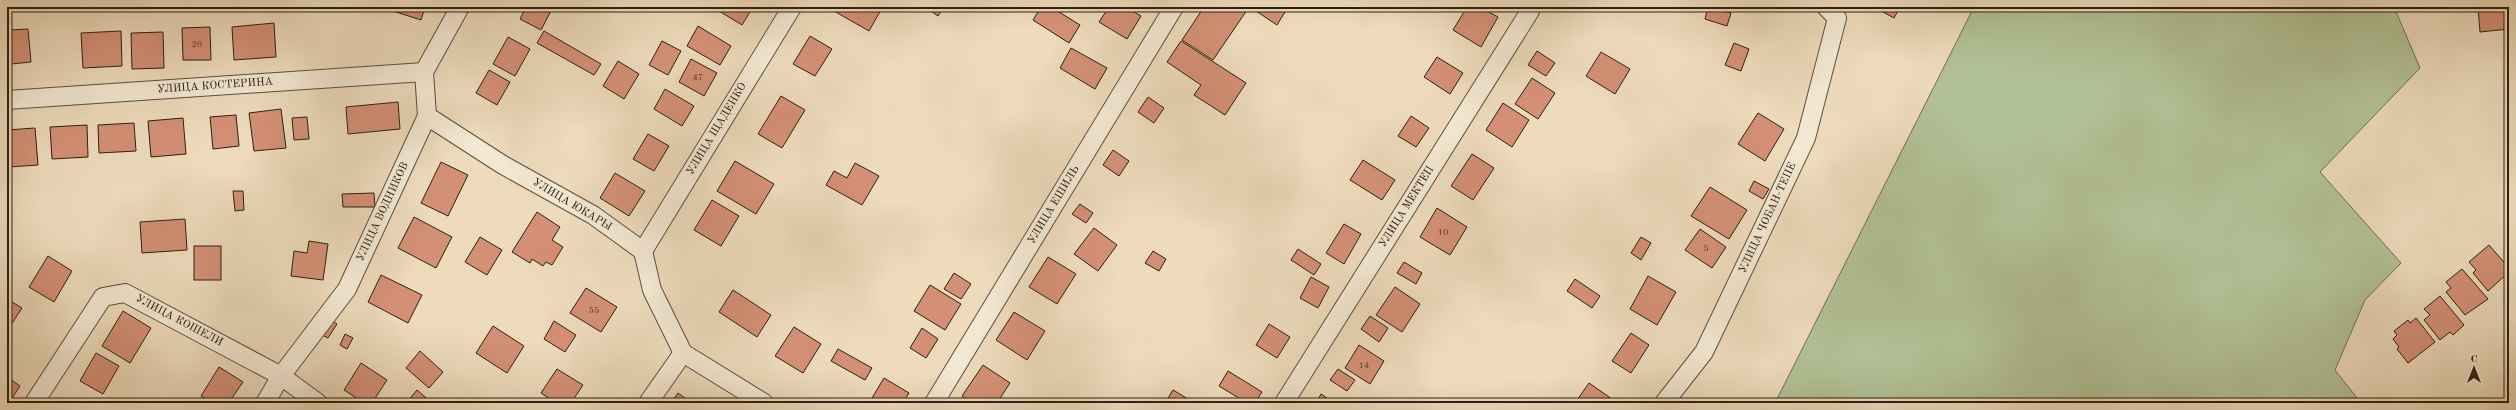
<svg xmlns="http://www.w3.org/2000/svg" width="2516" height="410" font-family="'Old Standard TT',serif">
<style>
.green{fill:#b2c196;stroke:#6f7054}
.building{fill:#d49076;stroke:#2c2013}
.lines{fill:none;stroke-linecap:round;stroke-linejoin:round}
.minor-casing{stroke:#5c4f3d;stroke-width:20}
.minor{stroke:#f3e8d3;stroke-width:18}
.labels{text-anchor:middle;dominant-baseline:central;stroke-width:3.5;stroke-linejoin:round;paint-order:stroke}
.number-label{font-size:9px;fill:#563c2c}
.street-label{font-size:11px;fill:#2c2013;stroke:#f3e8d3}
</style>
<rect width="100%" height="100%" fill="#eddbbc"/>
<filter id="stains"><feTurbulence type="fractalNoise" baseFrequency=".005" numOctaves="4"/><feColorMatrix values="0 0 0 0 .2 0 0 0 0 .09 0 0 0 0 .02 0 0 0 .5 -.17"/></filter>
<radialGradient id="worn" r=".72"><stop offset=".6" stop-color="#630" stop-opacity="0"/><stop offset="1" stop-color="#630" stop-opacity=".3"/></radialGradient>
<polygon class="green" points="1974,7 2394,7 2420,68 2320,172 2401,263 2365,300 2335,370 2361,403 1775,403"/>
<g class="building">
<polygon points="395,7 425,7 421,20 393,11"/>
<polygon points="526,7 553,7 541,30 520,19"/>
<polygon points="722,7 753,7 742,25 719,11"/>
<polygon points="827,7 881,7 882,8 869,31"/>
<polygon points="925,7 944,7 938,16"/>
<polygon points="1041,7 1051,7 1080,25 1069,43 1033,20"/>
<polygon points="1109,7 1126,7 1141,16 1127,39 1099,22"/>
<polygon points="1204,7 1242,7 1247,10 1213,60 1182,40"/>
<polygon points="1250,7 1288,7 1277,25"/>
<polygon points="1467,7 1480,7 1498,17 1481,47 1453,30"/>
<polygon points="1708,7 1731,13 1727,26 1705,19"/>
<polygon points="1874,7 1900,7 1894,18"/>
<polygon points="2478,7 2509,7 2509,29 2480,32"/>
<polygon points="274,23 276,57 234,60 232,27"/>
<polygon points="698,26 731,46 720,65 687,46"/>
<polygon points="210,27 211,60 183,60 182,28"/>
<polygon points="28,29 31,62 11,64 8,30"/>
<polygon points="121,31 122,66 83,68 81,33"/>
<polygon points="544,31 601,64 594,75 537,43"/>
<polygon points="163,32 164,68 132,69 131,33"/>
<polygon points="810,36 832,49 815,76 793,64"/>
<polygon points="508,37 530,49 515,76 493,64"/>
<polygon points="662,41 681,51 668,75 649,65"/>
<polygon points="1181,41 1246,83 1225,115 1194,95 1201,85 1167,62"/>
<polygon points="1734,43 1749,49 1741,71 1725,65"/>
<polygon points="1071,48 1107,68 1095,89 1060,68"/>
<polygon points="1537,51 1555,63 1546,76 1528,65"/>
<polygon points="1601,52 1630,69 1615,94 1586,76"/>
<polygon points="1437,57 1463,73 1450,94 1424,77"/>
<polygon points="691,59 717,73 704,96 679,82"/>
<polygon points="618,61 639,74 624,99 603,86"/>
<polygon points="489,70 510,82 497,105 476,93"/>
<polygon points="1532,78 1555,93 1538,119 1515,104"/>
<polygon points="665,89 694,106 682,126 654,109"/>
<polygon points="781,96 805,110 782,148 758,134"/>
<polygon points="1148,97 1164,108 1154,123 1138,112"/>
<polygon points="398,102 400,129 348,134 346,107"/>
<polygon points="1503,103 1529,120 1512,147 1486,130"/>
<polygon points="281,109 286,148 254,151 249,113"/>
<polygon points="1758,113 1784,129 1765,161 1738,144"/>
<polygon points="236,115 239,146 213,149 210,117"/>
<polygon points="1411,116 1429,128 1416,147 1398,136"/>
<polygon points="307,117 309,139 294,140 292,118"/>
<polygon points="183,118 186,154 151,157 148,121"/>
<polygon points="134,123 136,151 99,153 98,125"/>
<polygon points="87,125 88,157 52,159 50,127"/>
<polygon points="35,128 38,165 9,167 7,130"/>
<polygon points="648,134 669,146 654,171 633,159"/>
<polygon points="1113,150 1129,161 1119,176 1103,165"/>
<polygon points="1472,154 1494,168 1473,200 1451,186"/>
<polygon points="1363,160 1395,180 1382,200 1350,180"/>
<polygon points="735,161 774,184 756,214 717,191"/>
<polygon points="441,162 468,175 448,216 421,203"/>
<polygon points="855,163 879,176 862,205 826,185 834,171 847,178"/>
<polygon points="615,173 645,191 629,216 600,198"/>
<polygon points="1754,181 1769,189 1763,199 1749,191"/>
<polygon points="1710,187 1747,210 1729,239 1691,216"/>
<polygon points="233,191 243,191 244,210 235,211"/>
<polygon points="374,193 375,207 343,207 342,194"/>
<polygon points="712,200 739,216 721,246 694,230"/>
<polygon points="1080,204 1093,213 1086,223 1072,214"/>
<polygon points="1437,208 1467,227 1450,255 1420,237"/>
<polygon points="537,212 560,227 552,240 563,247 552,265 546,262 543,266 532,259 530,263 512,252"/>
<polygon points="414,217 452,237 436,268 398,248"/>
<polygon points="185,219 187,250 142,253 140,222"/>
<polygon points="1344,224 1361,234 1344,264 1326,253"/>
<polygon points="1094,228 1117,245 1098,271 1074,254"/>
<polygon points="1700,229 1726,247 1712,268 1685,250"/>
<polygon points="480,237 502,250 487,275 465,262"/>
<polygon points="1641,237 1651,243 1641,260 1631,253"/>
<polygon points="309,241 328,244 323,280 291,276 294,251 307,253"/>
<polygon points="2489,245 2509,268 2509,272 2488,291 2473,273 2476,270 2469,262"/>
<rect x="194" y="246" width="27" height="34"/>
<polygon points="1298,249 1321,264 1314,275 1291,260"/>
<polygon points="1153,251 1166,259 1159,271 1145,263"/>
<polygon points="48,256 72,271 54,302 29,287"/>
<polygon points="1048,257 1076,274 1057,304 1029,287"/>
<polygon points="1404,262 1422,273 1416,284 1397,273"/>
<polygon points="2462,269 2488,299 2465,315 2446,292 2451,288 2446,282"/>
<polygon points="954,273 971,284 961,299 944,289"/>
<polygon points="381,275 422,295 408,323 368,302"/>
<polygon points="1648,276 1676,292 1657,325 1630,309"/>
<polygon points="1311,277 1329,287 1318,308 1300,298"/>
<polygon points="1575,279 1600,296 1592,308 1567,291"/>
<polygon points="930,285 961,304 945,330 914,311"/>
<polygon points="1395,287 1420,304 1402,332 1376,315"/>
<polygon points="586,288 617,307 601,332 570,313"/>
<polygon points="733,290 771,315 757,337 719,312"/>
<polygon points="2440,296 2464,325 2453,335 2450,332 2440,340 2424,320 2430,315 2424,309"/>
<polygon points="7,299 22,308 7,331"/>
<polygon points="123,311 151,328 130,363 102,346"/>
<polygon points="1014,312 1045,331 1027,360 996,340"/>
<polygon points="1370,316 1388,328 1379,342 1361,329"/>
<polygon points="2416,318 2435,342 2408,363 2397,349 2399,347 2393,339 2397,335 2394,331 2408,320 2410,323"/>
<polygon points="331,320 337,324 328,338 322,335"/>
<polygon points="554,321 576,335 565,352 544,339"/>
<polygon points="1269,324 1290,337 1277,358 1256,345"/>
<polygon points="493,326 524,346 507,373 476,353"/>
<polygon points="794,327 821,344 803,373 775,356"/>
<polygon points="922,328 938,339 926,358 910,348"/>
<polygon points="1631,333 1649,345 1631,373 1612,361"/>
<polygon points="345,334 353,338 347,349 340,345"/>
<polygon points="1359,345 1384,361 1370,384 1345,368"/>
<polygon points="838,349 872,368 865,380 831,361"/>
<polygon points="420,351 443,372 429,388 406,368"/>
<polygon points="96,353 119,366 103,394 80,381"/>
<polygon points="361,363 387,380 372,403 364,403 344,390"/>
<polygon points="983,365 1010,383 997,403 973,403 962,396"/>
<polygon points="219,367 243,382 232,398 240,403 213,403 201,396"/>
<polygon points="557,369 583,385 571,403 556,403 541,393"/>
<polygon points="1338,369 1355,380 1347,391 1330,380"/>
<polygon points="1228,371 1262,392 1255,403 1247,403 1219,386"/>
<polygon points="7,377 20,386 9,403 7,403"/>
<polygon points="884,378 909,393 903,403 869,403"/>
<polygon points="1589,383 1612,399 1609,403 1575,403"/>
<polygon points="417,390 432,403 406,403"/>
<polygon points="1173,390 1188,399 1186,403 1165,403"/>
<polygon points="678,393 692,403 671,403"/>
<polygon points="1321,394 1334,403 1316,403"/>
</g>
<g class="lines">
<defs>
<g id="minor">
<polyline points="7,100 424,72"/>
<polyline points="427,116 503,165 593,215 643,251 652,290 683,353 764,403"/>
<polyline points="643,251 792,7"/>
<polyline points="34,403 103,297 125,293 281,376 318,403"/>
<polyline points="265,403 281,376 347,289 427,116 424,72 460,7"/>
<polyline points="648,403 683,353"/>
<polyline points="934,403 1174,7"/>
<polyline points="1284,403 1530,11"/>
<polyline points="1664,403 1704,352 1806,138 1837,18 1826,7"/>
</g>
</defs>
<use href="#minor" class="minor-casing"/>
<use href="#minor" class="minor"/>
</g>
<g class="labels">
<g class="number-label">
<text x="197" y="44">20</text>
<text x="698" y="77">47</text>
<text x="1443" y="232">10</text>
<text x="1706" y="248">5</text>
<text x="594" y="310">55</text>
<text x="1364" y="365">14</text>
</g>
<g class="street-label">
<text transform="translate(215 86) rotate(-4)">УЛИЦА КОСТЕРИНА</text>
<text transform="translate(717 129) rotate(-59)">УЛИЦА ЩАДЕНКО</text>
<text transform="translate(572 205) rotate(31)">УЛИЦА ЮКАРЫ</text>
<text transform="translate(1054 205) rotate(-59)">УЛИЦА ЕШИЛЬ</text>
<text transform="translate(1407 207) rotate(-58)">УЛИЦА МЕКТЕП</text>
<text transform="translate(383 212) rotate(-65)">УЛИЦА ВОДНИКОВ</text>
<text transform="translate(1768 218) rotate(-65)">УЛИЦА ЧОБАН-ТЕПЕ</text>
<text transform="translate(179 321) rotate(28)">УЛИЦА КОШЕЛИ</text>
</g>
</g>
<rect width="2516" height="410" fill="none" stroke="#eddbbc" stroke-width="24"/>
<rect x="8" y="8" width="2500" height="394" fill="none" stroke="#2c2013" stroke-width="2"/>
<rect x="12" y="12" width="2492" height="386" fill="none" stroke="#2c2013"/>
<g transform="translate(2474 368)" stroke="#f3e8d3" stroke-width="3" paint-order="stroke">
<path d="M0-3L7 15L0 10L-7 15Z" fill="#2c2013"/>
<text y="-6" font-size="11" font-weight="bold" text-anchor="middle" fill="#2c2013">С</text>
</g>
<rect width="100%" height="100%" filter="url(#stains)"/>
<rect width="100%" height="100%" fill="url(#worn)"/>
</svg>
